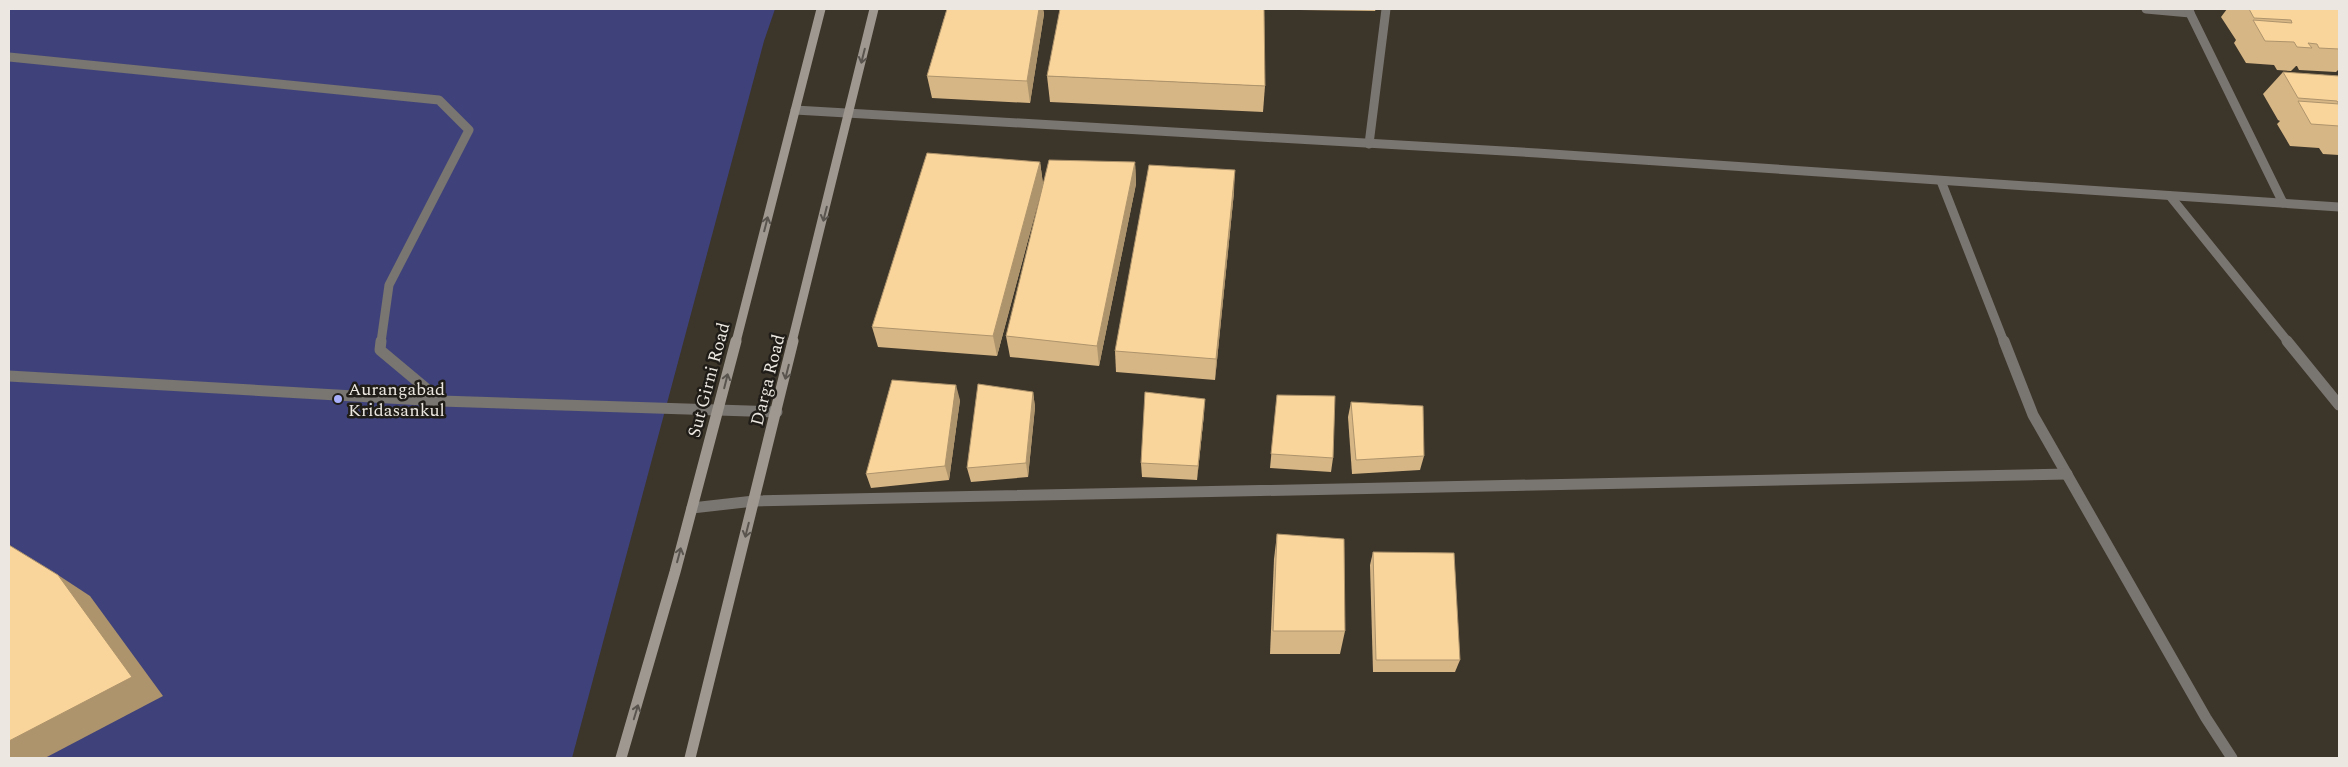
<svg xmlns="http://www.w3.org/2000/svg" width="2348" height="767" font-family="Spectral,serif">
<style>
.green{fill:#3f427a}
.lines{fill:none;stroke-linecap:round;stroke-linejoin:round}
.service-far1{stroke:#797570;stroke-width:9}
.service{stroke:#797570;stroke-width:11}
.minor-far1{stroke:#797570;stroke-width:9}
.minor{stroke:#797570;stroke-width:11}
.tertiary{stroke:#797570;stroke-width:9}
.secondary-far1{stroke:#9e9890;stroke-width:9}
.secondary{stroke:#9e9890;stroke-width:11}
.wall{fill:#d6b685}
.shaded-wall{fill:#ae946c}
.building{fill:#f9d49b;stroke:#ae946c}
.oneway{stroke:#59544e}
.poi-dot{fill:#a8b0fc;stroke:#201d18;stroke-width:2}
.labels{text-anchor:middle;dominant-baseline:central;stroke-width:5;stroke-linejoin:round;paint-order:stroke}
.street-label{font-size:18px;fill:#ece8e1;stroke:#201d18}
.poi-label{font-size:18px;fill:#ece8e1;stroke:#201d18;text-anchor:start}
</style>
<rect width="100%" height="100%" fill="#3c352a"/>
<polygon class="green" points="9,9 775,9 764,41 572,758 9,758"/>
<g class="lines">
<polyline class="service-far1" points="9,57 439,100 469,130 389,285 381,342"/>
<g class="service">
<polyline points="381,341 380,350 441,401"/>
<polyline points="9,376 441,401 777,412"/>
</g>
<g class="minor-far1">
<polyline points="2146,9 2190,13"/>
<polyline points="2188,9 2283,203"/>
<polyline points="1369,144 1386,9"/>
<polyline points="1941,181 2004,342"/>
<polyline points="2170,196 2288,342"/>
</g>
<g class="minor">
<polyline points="2004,341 2033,415 2206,718 2232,758"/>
<polyline points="2287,341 2339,405"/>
<polyline points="692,508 754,501 2067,474"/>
</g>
<polyline class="tertiary" points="795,110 1537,153 2339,207"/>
<g class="secondary-far1">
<polyline points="736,342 821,9"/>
<polyline points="792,342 874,9"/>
</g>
<g class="secondary">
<polyline points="621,758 675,572 736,341"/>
<polyline points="690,758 793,341"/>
</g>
</g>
<g class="wall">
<polygon points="947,9 1043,9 1044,14 1030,103 932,98 927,76"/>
<polygon points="1299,9 1376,9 1375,11 1299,10"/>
<polygon points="2224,9 2339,9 2339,69 2336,72 2299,70 2297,66 2296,66 2291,71 2277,70 2274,65 2246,63 2234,43 2236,40 2221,17 2227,9"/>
<polygon points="2283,72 2339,76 2339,155 2323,154 2319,148 2290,146 2277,124 2280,121 2278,120 2263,94"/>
<polygon points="1047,76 1265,86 1263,112 1050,102"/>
<polygon points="1040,162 1043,184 997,356 878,347 872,327"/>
<polygon points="1135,162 1136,184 1099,366 1010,357 1006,336"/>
<polygon points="1234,192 1215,380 1116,372 1115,351"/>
<polygon points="1033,392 1035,407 1028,477 971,482 967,468"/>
<polygon points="1277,395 1333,458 1331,472 1270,468"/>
<polygon points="960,400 949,480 871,488 866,474"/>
<polygon points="1351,402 1424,456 1420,470 1352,474 1348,417"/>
<polygon points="1204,414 1197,480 1142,477 1141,463"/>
<polygon points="1277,534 1345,631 1340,654 1270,654 1274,559"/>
<polygon points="1373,552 1460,660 1455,672 1373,672 1370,565"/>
</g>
<g class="shaded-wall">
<polygon points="1039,9 1043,9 1044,14 1030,103 1027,81"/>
<polygon points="1040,162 1043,184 997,356 993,336"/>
<polygon points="1135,162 1136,184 1099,366 1097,346"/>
<polygon points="1235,170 1234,192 1215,380 1216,359"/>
<polygon points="956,385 960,400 949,480 945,466"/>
<polygon points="1033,392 1035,407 1028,477 1026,463"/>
<polygon points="1205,399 1204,414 1197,480 1198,466"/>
<polygon points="58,575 90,596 163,696 45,758 9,758 9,741"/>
</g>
<g class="building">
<polygon points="947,9 1039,9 1027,81 927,76"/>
<polygon points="1060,9 1264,9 1265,86 1047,76"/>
<polygon points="2249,9 2339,9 2339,49 2319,48 2317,44 2308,43 2312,48 2297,47 2294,42 2265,41 2253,20 2292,23 2291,20 2254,18"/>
<polygon points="2283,72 2339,76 2339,104 2337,101 2298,98"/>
<polygon points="2298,101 2339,104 2339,126 2311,124"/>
<polygon points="927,153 1040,162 993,336 872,327"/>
<polygon points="1049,160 1135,162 1097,346 1006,336"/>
<polygon points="1149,165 1235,170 1216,359 1115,351"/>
<polygon points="892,380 956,385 945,466 866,474"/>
<polygon points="978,384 1033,392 1026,463 967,468"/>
<polygon points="1145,392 1205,399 1198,466 1141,463"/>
<polygon points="1277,395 1335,396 1333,458 1271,454"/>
<polygon points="1351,402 1423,406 1424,456 1356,460"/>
<polygon points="1277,534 1344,539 1345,631 1273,631"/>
<polygon points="9,545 58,575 132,677 9,741"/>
<polygon points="1373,552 1454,553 1460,660 1376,660"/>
</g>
<defs><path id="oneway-shaft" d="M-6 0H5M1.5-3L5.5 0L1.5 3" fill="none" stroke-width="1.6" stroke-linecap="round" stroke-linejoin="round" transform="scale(1.25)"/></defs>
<g class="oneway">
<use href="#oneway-shaft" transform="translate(863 56) rotate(104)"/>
<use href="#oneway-shaft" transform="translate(825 214) rotate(104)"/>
<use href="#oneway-shaft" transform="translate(766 224) rotate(-76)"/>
<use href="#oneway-shaft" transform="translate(787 372) rotate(104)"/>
<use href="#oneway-shaft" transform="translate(726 381) rotate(-76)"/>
<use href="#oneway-shaft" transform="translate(747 530) rotate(104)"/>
<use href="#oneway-shaft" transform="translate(679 555) rotate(-75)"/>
<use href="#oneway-shaft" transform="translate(636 712) rotate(-73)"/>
</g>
<circle class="poi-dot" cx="338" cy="399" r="5"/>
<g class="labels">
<g class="street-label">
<text transform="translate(709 380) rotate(-75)">Sut Girni Road</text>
<text transform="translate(768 380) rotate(-76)">Darga Road</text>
</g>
<g class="poi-label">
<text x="348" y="389">Aurangabad<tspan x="348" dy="21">Kridasankul</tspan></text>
</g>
</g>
<rect width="2348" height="767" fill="none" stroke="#ece8e1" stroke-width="20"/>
</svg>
